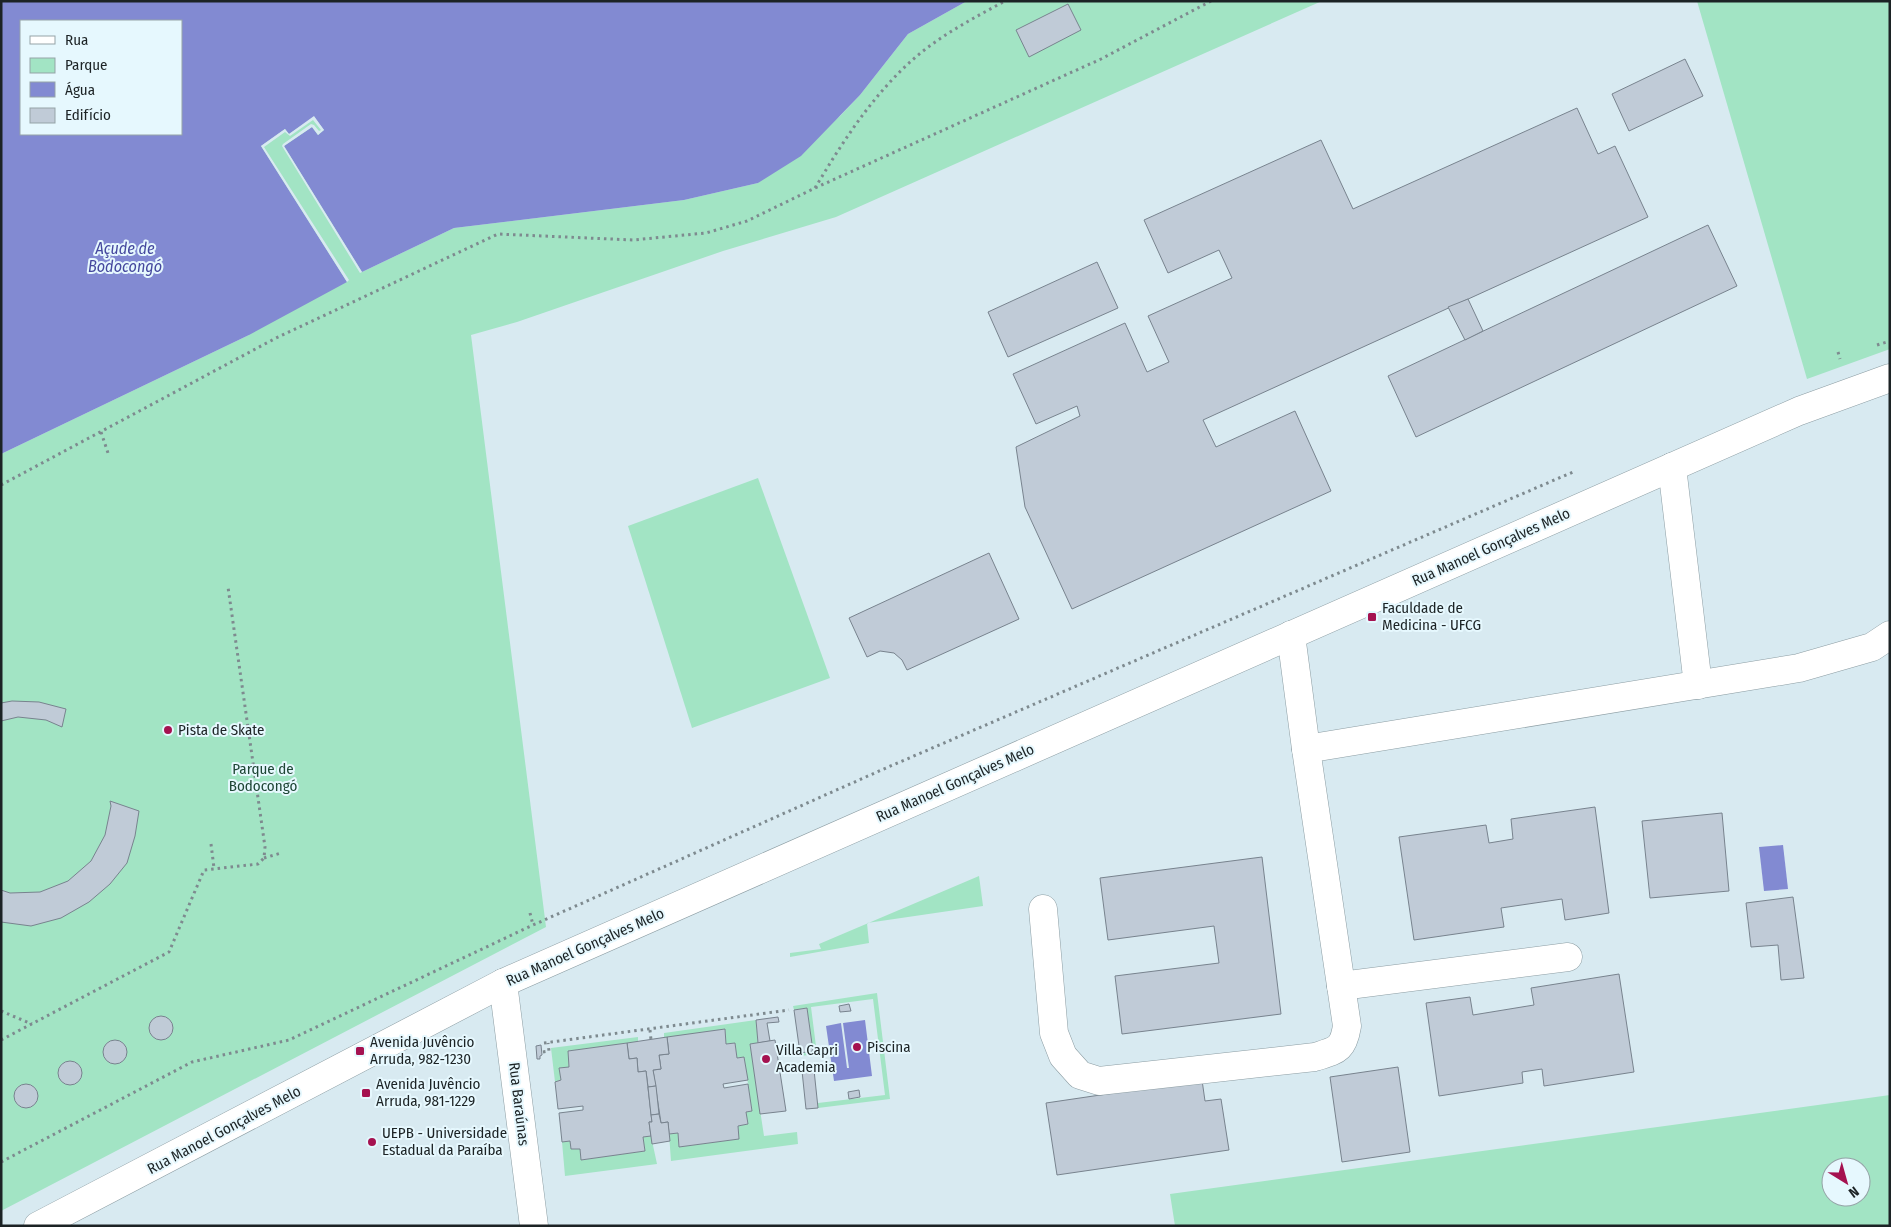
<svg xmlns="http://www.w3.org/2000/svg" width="1891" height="1227" font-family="'Fira Sans Condensed',sans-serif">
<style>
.green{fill:#a2e4c4;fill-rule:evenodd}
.water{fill:#828ad2;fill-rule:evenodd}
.pier{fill:#d8eaf1}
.building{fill:#c0cbd7;stroke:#78838e}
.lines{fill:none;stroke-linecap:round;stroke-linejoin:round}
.street-casing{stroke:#8c9da3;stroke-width:29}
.secondary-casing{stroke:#8c9da3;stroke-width:29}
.path{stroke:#7e8a8f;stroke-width:3;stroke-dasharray:2.5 4;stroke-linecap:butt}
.street{stroke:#fff;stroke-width:28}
.secondary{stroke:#fff;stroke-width:28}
.poi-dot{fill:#a51250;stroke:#e6f8fe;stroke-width:2}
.labels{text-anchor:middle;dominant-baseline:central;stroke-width:4;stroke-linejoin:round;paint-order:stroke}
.street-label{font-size:15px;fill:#1c2325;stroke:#e6f8fe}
.poi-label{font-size:15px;fill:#1c2325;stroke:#e6f8fe;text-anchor:start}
.park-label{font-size:15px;fill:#1e4635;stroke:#e6f8fe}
.water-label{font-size:16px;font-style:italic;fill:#45489e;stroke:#e6f8fe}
</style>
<rect width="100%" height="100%" fill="#d8eaf1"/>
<g class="green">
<polygon points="967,1 1322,1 836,217 723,251 517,322 471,335 546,927 1,1211 1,454 249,335 261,146 285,129 314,116 324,130 362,272 454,228 684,200 758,183 840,116 860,95 908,34"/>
<polygon points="1697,1 1890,1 1890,349 1807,379"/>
<polygon points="758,478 830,678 692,728 628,526"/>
<polygon points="979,876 983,906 867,923 869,943 790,957 790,953 821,949 819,944"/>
<polygon points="877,993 890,1099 818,1108 818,1103 885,1095 873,999 811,1007 817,1054 800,1056 800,1053 813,1050 807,1008 794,1010 793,1006"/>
<polygon points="756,1020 758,1043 750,1044 764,1136 797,1132 798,1144 671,1161 669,1134 678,1133 679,1147 739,1139 738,1126 748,1124 746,1112 752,1111 744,1057 737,1058 735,1043 726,1044 725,1029 664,1038 664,1033"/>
<polygon points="638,1037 638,1042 568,1051 569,1067 559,1068 561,1080 555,1082 551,1048"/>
<path d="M1890,1095v131h-715l-5,-32zM1831,1167h30v30h-30z"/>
<polygon points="651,1136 657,1164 565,1176 562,1142 570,1141 571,1149 580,1149 581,1160 645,1151 643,1137"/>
</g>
<g class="water">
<path d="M1,1h966l-59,33 -48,61 -59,61 -43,27 -74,17 -230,28 -92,44 -78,-126 28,-19 6,8 6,-5 -10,-13 -25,17 -4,-5 -24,17 86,136 -98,53 -248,119zM21,21h160v113h-160z"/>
<polygon points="1783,845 1788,889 1764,891 1759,847"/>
<polygon points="865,1020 872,1076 834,1081 826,1026 841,1023 847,1068 849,1068 843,1023"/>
</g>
<polygon class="pier" points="314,116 324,130 318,135 312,127 284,146 362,272 360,273 282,146 283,144 311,124 314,125 319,131 321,130 313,120 290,136 285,132 264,147 349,280 347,282 261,146 285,129 289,134"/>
<g class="building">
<polygon points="1068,4 1081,30 1029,57 1016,30"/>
<polygon points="1685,59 1703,96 1629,131 1612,94"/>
<polygon points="1577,108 1598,154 1615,146 1648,217 1203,420 1216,447 1295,411 1331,491 1072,609 1025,507 1016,447 1080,416 1077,406 1036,424 1013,374 1125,323 1147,372 1169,362 1148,316 1232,278 1219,250 1168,273 1144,220 1321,140 1353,209"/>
<polygon points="1708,225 1737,286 1416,437 1388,376"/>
<polygon points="1097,262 1118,308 1008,357 988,312"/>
<polygon points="1468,299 1483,331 1465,340 1448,307"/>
<polygon points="989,553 1019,619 907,670 902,660 894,653 880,651 867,657 849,618"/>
<polygon points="12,701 39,702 66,709 62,727 46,720 18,717 1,721 1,703"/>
<polygon points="110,801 139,811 135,836 127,863 110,884 89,902 61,918 31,926 1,922 1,890 10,893 40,892 68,881 91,861 105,835 111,806"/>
<polygon points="1595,807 1609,913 1565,920 1562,899 1501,908 1504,927 1414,940 1399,837 1486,825 1489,843 1513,839 1511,819"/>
<polygon points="1722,813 1729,891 1650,898 1642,821"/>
<polygon points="1262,857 1281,1014 1122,1034 1115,976 1219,963 1214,926 1108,940 1100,878"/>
<polygon points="1793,897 1804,978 1781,980 1778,945 1751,947 1746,903"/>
<polygon points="1619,974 1634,1072 1544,1086 1542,1069 1522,1072 1523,1083 1439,1096 1426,1003 1470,997 1473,1015 1534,1005 1531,988"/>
<polygon points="849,1004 851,1011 840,1012 839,1006"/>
<polygon points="807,1008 813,1051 800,1053 794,1010"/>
<circle cx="161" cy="1028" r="12"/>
<polygon points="778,1017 779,1022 767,1023 770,1041 758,1043 756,1020"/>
<polygon points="725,1029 726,1044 735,1043 737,1058 744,1057 748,1080 723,1084 724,1088 748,1084 752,1111 746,1112 748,1124 738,1126 739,1139 679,1147 678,1133 669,1134 668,1122 661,1123 653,1070 661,1069 659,1055 669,1054 667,1037"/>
<polygon points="667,1037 669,1054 659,1055 661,1069 653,1070 656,1086 648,1087 646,1071 638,1072 637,1058 629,1059 627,1043"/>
<circle cx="115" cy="1052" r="12"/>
<polygon points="775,1040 786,1111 760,1114 750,1044"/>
<polygon points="627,1043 629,1059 637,1058 638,1072 646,1071 652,1122 649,1122 651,1136 643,1137 645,1151 581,1160 580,1149 571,1149 570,1141 562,1142 559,1113 583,1110 583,1106 558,1109 555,1082 561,1080 559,1068 569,1067 568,1051"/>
<polygon points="541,1045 542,1055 540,1056 540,1059 537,1059 536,1046"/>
<circle cx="70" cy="1073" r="12"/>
<polygon points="1398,1067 1410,1152 1342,1162 1330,1077"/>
<polygon points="814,1070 818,1108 806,1109 802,1071"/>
<polygon points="1202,1080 1205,1101 1221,1099 1229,1150 1057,1175 1046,1103"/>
<circle cx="26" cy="1096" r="12"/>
<polygon points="656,1086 659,1114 651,1115 648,1087"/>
<polygon points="859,1090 860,1097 849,1099 848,1092"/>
<polygon points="659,1114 661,1123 668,1122 670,1141 652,1144 649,1122 652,1122 651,1115"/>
</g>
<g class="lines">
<defs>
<g id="street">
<polyline points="1672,467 1698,685"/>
<polyline points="1306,749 1799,668 1872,647 1890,635"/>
<path d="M1043,909l11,124 9,23 17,19 19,6 216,-24c22,-7 28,-7 32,-31l-41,-277 -15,-114"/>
<polyline points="503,983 534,1226"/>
<polyline points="1341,986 1568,957"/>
</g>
<polyline id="secondary" points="38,1226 503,983 1799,411 1890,378"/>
</defs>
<use href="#street" class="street-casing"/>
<use href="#secondary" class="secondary-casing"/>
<g class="path">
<path d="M815,188c27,-45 55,-89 94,-125 28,-26 63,-44 96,-62"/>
<polyline points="1877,345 1890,341"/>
<polyline points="1838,352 1840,359"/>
<polyline points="101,432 108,453"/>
<polyline points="1,485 276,338 498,234 633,240 706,233 747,221 815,188 1101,59 1211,1"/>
<polyline points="211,844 214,868"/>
<polyline points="264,858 281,853"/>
<polyline points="530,913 533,925"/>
<polyline points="1,1011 32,1024"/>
<polyline points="650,1030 651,1040"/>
<polyline points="1,1040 169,952 204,870 258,864 264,858 265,847 228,587"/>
<polyline points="544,1043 789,1010"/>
<polyline points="543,1052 549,1051 548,1043"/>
<polyline points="1,1162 192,1062 289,1040 533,925 886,768 1573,472"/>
</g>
<use href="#street" class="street"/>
<use href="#secondary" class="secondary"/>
</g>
<g class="poi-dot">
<rect x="1367" y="612" width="10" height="10" rx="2.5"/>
<circle cx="168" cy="730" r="5"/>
<circle cx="857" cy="1047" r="5"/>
<rect x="355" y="1046" width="10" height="10" rx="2.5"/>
<circle cx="766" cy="1059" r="5"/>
<rect x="361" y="1088" width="10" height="10" rx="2.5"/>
<circle cx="372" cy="1142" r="5"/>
</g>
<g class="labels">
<g class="street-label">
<text transform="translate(1491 547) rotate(-24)">Rua Manoel Gonçalves Melo</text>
<text transform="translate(955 783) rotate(-24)">Rua Manoel Gonçalves Melo</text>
<text transform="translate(585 947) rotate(-24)">Rua Manoel Gonçalves Melo</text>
<text transform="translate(519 1104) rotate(83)">Rua Baraúnas</text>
<text transform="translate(224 1130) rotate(-28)">Rua Manoel Gonçalves Melo</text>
</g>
<g class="poi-label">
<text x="1382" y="608">Faculdade de<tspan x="1382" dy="17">Medicina - UFCG</tspan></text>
<text x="178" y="730">Pista de Skate</text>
<text x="370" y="1042">Avenida Juvêncio<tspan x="370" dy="17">Arruda, 982-1230</tspan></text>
<text x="867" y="1047">Piscina</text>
<text x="776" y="1050">Villa Capri<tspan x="776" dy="17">Academia</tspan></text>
<text x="376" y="1084">Avenida Juvêncio<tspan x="376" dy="17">Arruda, 981-1229</tspan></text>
<text x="382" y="1133">UEPB - Universidade<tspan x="382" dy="17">Estadual da Paraíba</tspan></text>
</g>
<g class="park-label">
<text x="263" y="769">Parque de<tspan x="263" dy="17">Bodocongó</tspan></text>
</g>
<g class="water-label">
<text x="125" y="248">Açude de<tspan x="125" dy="18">Bodocongó</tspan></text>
</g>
</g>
<rect width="1891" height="1227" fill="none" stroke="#1c2325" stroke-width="5"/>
<rect x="20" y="20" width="162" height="115" fill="#e6f8fe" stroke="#95a3a7"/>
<rect x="30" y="36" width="25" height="8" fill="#ffffff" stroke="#95a3a7"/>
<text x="65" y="45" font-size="15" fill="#1c2325">Rua</text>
<rect x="30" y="58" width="25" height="15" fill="#a2e4c4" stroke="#95a3a7"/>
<text x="65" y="70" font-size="15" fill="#1c2325">Parque</text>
<rect x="30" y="82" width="25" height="15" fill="#828ad2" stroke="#95a3a7"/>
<text x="65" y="95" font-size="15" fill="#1c2325">Água</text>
<rect x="30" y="108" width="25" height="15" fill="#c0cbd7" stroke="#95a3a7"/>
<text x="65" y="120" font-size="15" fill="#1c2325">Edifício</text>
<g transform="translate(1846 1182) rotate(143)"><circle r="24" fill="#e6f8fe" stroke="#95a3a7"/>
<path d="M0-4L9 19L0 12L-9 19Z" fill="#a51250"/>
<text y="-8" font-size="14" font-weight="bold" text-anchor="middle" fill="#1c2325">N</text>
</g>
</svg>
